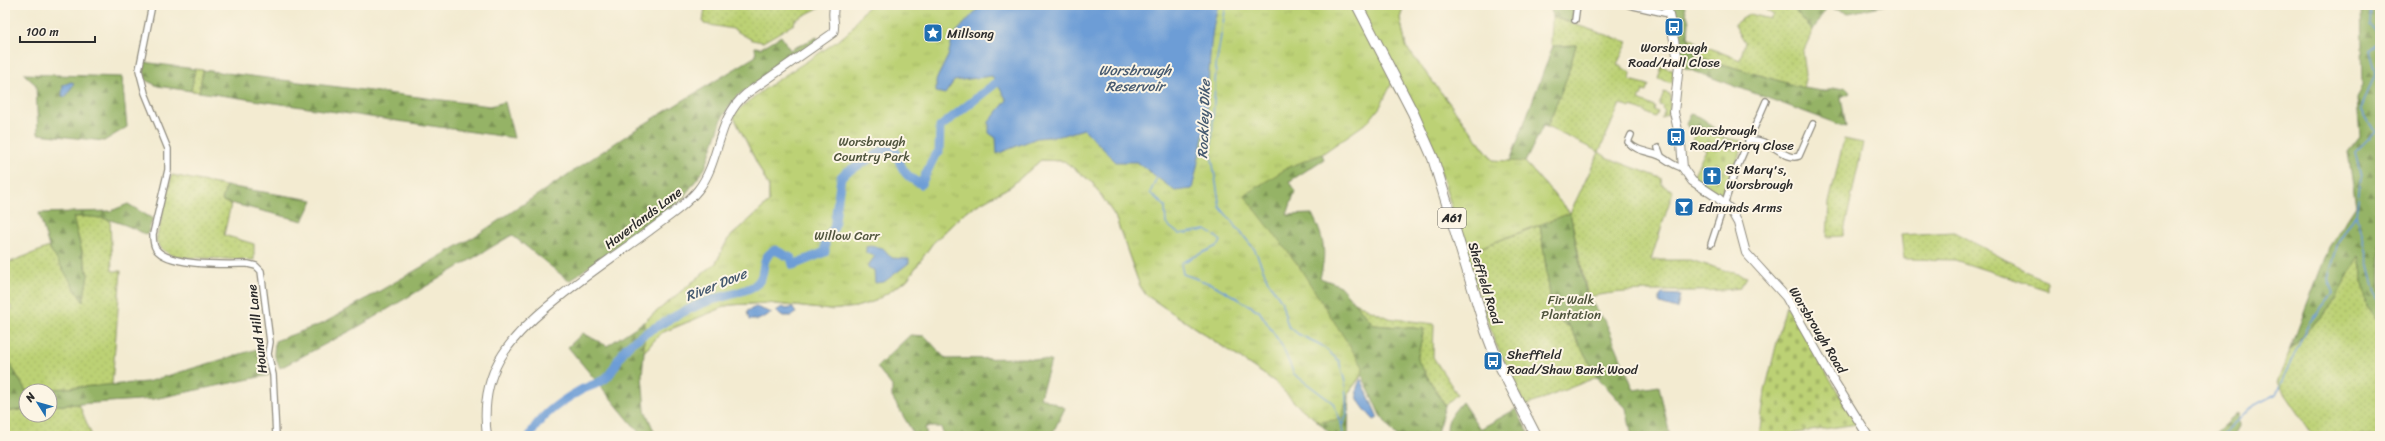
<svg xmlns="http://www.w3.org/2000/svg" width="2385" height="441" font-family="Sriracha,sans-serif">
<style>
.grass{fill:url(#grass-dots);stroke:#747e50}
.forest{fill:url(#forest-firs);stroke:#606f48}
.cemetery{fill:url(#cemetery-stones);stroke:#747e50}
.park{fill:url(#park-tufts);stroke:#747e50}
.water{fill:#6d9dd6;stroke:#4c6480}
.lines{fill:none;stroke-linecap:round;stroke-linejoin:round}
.stream{stroke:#6d9dd6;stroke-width:1.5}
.river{stroke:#6d9dd6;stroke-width:9}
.street-casing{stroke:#8f8b7e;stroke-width:8}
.secondary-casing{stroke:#8f8b7e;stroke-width:10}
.highway-casing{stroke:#8f8b7e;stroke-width:12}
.street{stroke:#fff;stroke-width:5.5}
.secondary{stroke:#fff;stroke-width:8}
.highway{stroke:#fff;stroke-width:10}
.labels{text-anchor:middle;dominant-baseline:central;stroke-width:4;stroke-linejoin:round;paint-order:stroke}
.shield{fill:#fcf5e5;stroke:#6a6863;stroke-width:1}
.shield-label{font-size:12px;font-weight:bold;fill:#2b2b2b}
.poi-label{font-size:13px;fill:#2b2b2b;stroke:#fcf5e5;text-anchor:start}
.park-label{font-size:13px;fill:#4f543d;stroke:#fcf5e5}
.street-label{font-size:13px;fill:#2b2b2b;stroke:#fcf5e5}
.water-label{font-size:14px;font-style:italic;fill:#45596f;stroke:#fcf5e5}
</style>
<defs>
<pattern id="grass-dots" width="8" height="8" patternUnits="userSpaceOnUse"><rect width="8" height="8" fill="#bcd174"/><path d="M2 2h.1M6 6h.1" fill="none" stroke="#a2b465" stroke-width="1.8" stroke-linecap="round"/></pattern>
<pattern id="forest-firs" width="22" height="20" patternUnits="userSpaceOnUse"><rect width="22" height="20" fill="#95b366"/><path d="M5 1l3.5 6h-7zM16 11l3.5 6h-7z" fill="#7a9254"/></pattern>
<pattern id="cemetery-stones" width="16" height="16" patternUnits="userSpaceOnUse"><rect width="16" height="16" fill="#bcd174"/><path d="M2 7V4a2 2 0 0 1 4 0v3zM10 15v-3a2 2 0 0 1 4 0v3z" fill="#a2b465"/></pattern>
<pattern id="park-tufts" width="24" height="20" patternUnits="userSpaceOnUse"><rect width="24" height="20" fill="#bcd174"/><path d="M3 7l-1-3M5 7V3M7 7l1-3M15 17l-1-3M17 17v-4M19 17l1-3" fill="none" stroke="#a2b465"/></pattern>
</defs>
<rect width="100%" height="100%" fill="#fcf5e5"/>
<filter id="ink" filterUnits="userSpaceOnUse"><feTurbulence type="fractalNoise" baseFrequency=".025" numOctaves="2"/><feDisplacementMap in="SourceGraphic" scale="8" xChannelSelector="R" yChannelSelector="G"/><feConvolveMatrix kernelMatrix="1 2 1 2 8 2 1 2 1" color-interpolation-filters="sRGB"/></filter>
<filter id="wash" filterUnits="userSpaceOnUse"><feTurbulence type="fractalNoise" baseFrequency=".012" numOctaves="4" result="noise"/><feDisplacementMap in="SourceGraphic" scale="16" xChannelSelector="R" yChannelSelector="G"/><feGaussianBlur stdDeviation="0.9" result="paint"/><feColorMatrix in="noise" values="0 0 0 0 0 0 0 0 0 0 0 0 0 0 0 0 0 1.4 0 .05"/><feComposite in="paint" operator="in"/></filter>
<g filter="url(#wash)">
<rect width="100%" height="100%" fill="#f3ebd1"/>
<g class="grass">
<polygon points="693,5 824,5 795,20 794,24 763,42 752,40 733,29 704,24 703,22 705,8"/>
<polygon points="1764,5 1790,5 1813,30 1803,52 1806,75 1803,88 1695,56 1688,37 1700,44 1740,60 1745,42 1734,24 1750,14 1770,19 1773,15 1766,10"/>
<path d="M1552,17l76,25 -11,22 14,9 -1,7 19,5 -2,7 -4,-1 -4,9 16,7 -1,3 4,2 -2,5 -25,-11 -1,2 -10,-4 -21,48 9,6 53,20 1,7 11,6 -22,69h39l57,17 -7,11c-50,7 -102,-2 -152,9l-18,-84 29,-61 -52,-25 20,-50 9,-32 -23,1 -2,-2z"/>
<polygon points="1662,66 1674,71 1672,83 1658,79"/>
<polygon points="195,69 203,70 199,92 191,91"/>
<polygon points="1664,92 1670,94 1670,113 1661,118 1665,111 1662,109 1663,106 1659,105"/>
<polygon points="1844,139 1863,143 1843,236 1827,237 1829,203"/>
<polygon points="172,175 226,186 222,201 231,204 224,235 254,244 254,260 174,257 160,248 156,240"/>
<polygon points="95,216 110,219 112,271 121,271 112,385 26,391 5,355 5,317 12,308 5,299 5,264 49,247 83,301 88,275 73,217"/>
<polygon points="1540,225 1553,317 1570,327 1597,377 1525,406 1494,340 1466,253"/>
<polygon points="1954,232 2047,282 2047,290 1955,260 1904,259 1901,235"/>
<polygon points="2359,254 2367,307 2380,322 2380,436 2313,436 2277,383 2290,350 2334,302"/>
<polygon points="1354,302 1388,318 1434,324 1433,357 1457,394 1445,406 1417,359 1424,329 1374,325"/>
<polygon points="79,404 92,436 5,436 5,412 26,409 26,415 50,415 50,406"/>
</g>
<g class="forest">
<polygon points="1404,5 1400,18 1406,47 1494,161 1510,161 1553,46 1576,45 1567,77 1547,127 1543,126 1525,162 1570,213 1586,294 1607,325 1634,390 1659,386 1670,436 1632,436 1626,408 1597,377 1570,327 1553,317 1540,225 1466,253 1434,150 1374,30"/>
<polygon points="1551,5 1569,5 1569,8 1573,9 1572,23 1552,17"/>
<polygon points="1671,5 1684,5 1689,22 1688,37 1695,56 1803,88 1823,91 1846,87 1850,93 1841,97 1846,127 1683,67"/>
<polygon points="1790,5 1885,5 1849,13 1827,7 1813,30"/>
<polygon points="2361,5 2380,5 2380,322 2367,307 2359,255 2334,302 2290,350 2329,247 2356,206 2348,152 2360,137 2357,99 2363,85"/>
<polygon points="781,36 790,50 817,37 818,41 737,96 723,116 705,168 682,199 569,281 512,235 356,328 280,368 274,354 275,341 324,323 477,235 638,128 756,56 755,47 761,48"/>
<polygon points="143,62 195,69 191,91 158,86 143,79 141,70"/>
<polygon points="203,70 490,106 505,102 514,138 199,92"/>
<polygon points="24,74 122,77 127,127 104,141 38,134 36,85"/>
<path d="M739,109l59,73 46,-29 443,-2 35,3 2,5 -34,22 5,10 -8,24 25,-1c12,24 15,38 8,64l19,7 35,40 50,4 -7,30 28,47 -9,30h-40l-16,-21 -18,-40 -13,17 -1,44h-15l-59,-55 -128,-86 -6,-9 -25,-70 -23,-34 -28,-21 -23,-1 -30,26 -45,25 -34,33 -25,36 -32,21 -19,6 -26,3 -62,-7 -39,2 -68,28 -17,19 -2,24 3,34 11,26h-14l-74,-89 15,-14 24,13 38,-25 71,-58 12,-24 41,-37v-15l-36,-72z"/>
<path d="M1691,114c16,3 21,15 35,24 -16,0 -32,1 -40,-14z"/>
<polygon points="226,186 313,200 303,221 222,201"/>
<path d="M128,204l25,15 -6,16c-25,-13 -46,-20 -74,-18l15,58 -5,27 -34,-55 -10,-34 72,-2z"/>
<polygon points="910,335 925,336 946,359 1025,358 1051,361 1040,397 1065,408 1051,436 944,436 941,427 925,427 927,436 915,436 892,397 892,386 877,367"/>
<polygon points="264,347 269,375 154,399 50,406 50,391 26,391 147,382"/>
<polygon points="5,355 26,391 26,409 5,412 7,392"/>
<path d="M1462,402l18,27 36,-20 14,27h-82c-4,-14 5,-24 14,-34z"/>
<polygon points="2238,413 2239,427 2234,436 2213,436"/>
</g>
<g class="cemetery">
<polygon points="1697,131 1745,142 1721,195 1692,178 1706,150 1692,142"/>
<polygon points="1786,305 1857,424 1777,436 1759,436 1765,391"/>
</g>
<path class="park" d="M870,5h534l-4,13 6,29 87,113 32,2 45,51 -104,40 -32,-103 -42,-67 -12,24 -11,14 -47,33 -33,13 -45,28 54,70 65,102 -1,7 -13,18 -8,27 -22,3 -22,-17 -23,-24 -128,-86 -6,-9 -25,-70 -23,-34 -28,-21 -23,-1 -30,26 -45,25 -34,33 -25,36 -32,21 -19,6 -26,3 -62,-7 -39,2 -68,28 -17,19 1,-31 71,-58 12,-24 41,-37v-15l-36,-72c33,-32 75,-52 111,-79 11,-8 15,-23 26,-31z"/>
<g class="water">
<path d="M981,5h237c-10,39 -8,71 -12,109 -3,26 -8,50 -14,75l-17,2 -38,-29h-21l-32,-33 -24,7 -23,2 -40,16 -1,-16 -7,-5v-11l18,-22 -15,-24 -38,5 -9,13 -9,-2v-12l12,-24 5,-20z"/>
<polygon points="71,82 74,83 66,97 62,96 63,85"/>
<polygon points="871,246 883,248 892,258 909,259 909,263 884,282 875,283 874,270 867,267 875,256 866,253 866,247"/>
<polygon points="1662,294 1680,295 1677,309 1660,304 1660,296"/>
<polygon points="756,307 772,313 758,320 749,320 747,311"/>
<polygon points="782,307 787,309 792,307 796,313 791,316 783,316 776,311"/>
<path d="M1361,379l17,39 -4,2c-12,-14 -24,-24 -13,-41z"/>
</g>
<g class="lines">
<g class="stream">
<polyline points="1226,5 1216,66 1211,153 1220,207 1255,250 1268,281 1281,300 1288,326 1298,334 1321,345 1339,361 1345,382 1347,415 1342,425"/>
<polyline points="2371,5 2370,25 2380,33"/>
<polyline points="2380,40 2370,51 2376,72 2361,109 2375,132 2355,152 2361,177 2356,214 2380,309"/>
<polyline points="1158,175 1150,193 1165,206 1166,224 1179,234 1206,230 1212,234"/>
<polyline points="1215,236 1221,241 1219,245 1181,263 1183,274 1214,285 1259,311 1282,346 1294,374 1333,403 1341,422 1343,436"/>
<polyline points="2222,436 2253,406 2276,394 2309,323 2333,293 2328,280 2338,243 2356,214"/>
</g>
<path class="river" d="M530,436c8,-19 33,-36 51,-46 8,-4 18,-6 25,-12 9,-8 12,-21 20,-30 8,-10 34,-23 46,-30 14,-8 33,-17 50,-21 10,-3 22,-5 32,-11 16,-11 2,-26 21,-36l16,8 2,7 32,-13v-13l9,-11 7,-51 4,-4 41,-24 10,3c5,16 9,25 25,32l13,-27 5,-5 1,-25 66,-52"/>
</g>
</g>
<g filter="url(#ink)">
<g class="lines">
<defs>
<g id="street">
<path d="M152,5l-13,65 6,23 23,56v21l-15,64c0,5 0,11 3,15 13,18 71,15 92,15l8,2 5,5 9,71 -2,12 5,21 3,61"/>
<polyline points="1629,5 1669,14"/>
<polyline points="1575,20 1577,5"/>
<path d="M1631,135l-3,7c9,10 21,9 32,14 8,4 13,10 23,12"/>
<path d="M1748,140c23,-3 36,22 51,16l14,-32"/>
<polyline points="1658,148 1661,156"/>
<polyline points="1711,244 1735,172 1766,101"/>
</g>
<g id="secondary">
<polyline points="1667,5 1679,65 1674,112 1681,144 1683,168 1692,181 1718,198 1730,209 1738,223 1746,253 1786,297 1829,373 1868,436"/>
<path d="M487,436c-8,-62 19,-96 65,-133 31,-26 64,-48 97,-72 17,-13 36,-25 49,-41 23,-29 18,-71 48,-96l87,-61c4,-9 -3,-19 2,-28"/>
</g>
<polyline id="highway" points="1357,5 1413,113 1433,158 1486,331 1497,360 1536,436"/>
</defs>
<use href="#street" class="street-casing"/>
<use href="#secondary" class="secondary-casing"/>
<use href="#highway" class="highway-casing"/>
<use href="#street" class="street"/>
<use href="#secondary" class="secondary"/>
<use href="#highway" class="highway"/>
</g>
</g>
<defs>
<symbol id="bus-square" viewBox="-11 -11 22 22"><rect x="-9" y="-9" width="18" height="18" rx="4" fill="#1f6fb2" stroke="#fcf5e5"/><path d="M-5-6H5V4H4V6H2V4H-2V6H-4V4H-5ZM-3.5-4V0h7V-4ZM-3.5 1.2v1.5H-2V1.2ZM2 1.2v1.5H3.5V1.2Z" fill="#fff"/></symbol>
<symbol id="sight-square" viewBox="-11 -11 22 22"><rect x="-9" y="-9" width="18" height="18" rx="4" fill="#1f6fb2" stroke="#fcf5e5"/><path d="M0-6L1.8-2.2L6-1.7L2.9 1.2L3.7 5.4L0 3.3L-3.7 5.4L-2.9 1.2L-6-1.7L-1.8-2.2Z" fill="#fff"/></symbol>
<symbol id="church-square" viewBox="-11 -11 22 22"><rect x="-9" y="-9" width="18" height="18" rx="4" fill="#1f6fb2" stroke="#fcf5e5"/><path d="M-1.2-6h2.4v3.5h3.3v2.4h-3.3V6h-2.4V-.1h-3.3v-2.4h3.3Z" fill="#fff"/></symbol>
<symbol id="bar-square" viewBox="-11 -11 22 22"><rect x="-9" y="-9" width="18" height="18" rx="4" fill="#1f6fb2" stroke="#fcf5e5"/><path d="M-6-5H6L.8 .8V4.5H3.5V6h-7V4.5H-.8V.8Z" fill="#fff"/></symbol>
</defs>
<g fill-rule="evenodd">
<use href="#bus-square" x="1663" y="16" width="22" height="22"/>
<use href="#sight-square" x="922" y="22" width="22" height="22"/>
<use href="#bus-square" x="1665" y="126" width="22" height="22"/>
<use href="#church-square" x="1701" y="165" width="22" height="22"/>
<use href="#bar-square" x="1673" y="196" width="22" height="22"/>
<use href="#bus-square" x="1482" y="350" width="22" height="22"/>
</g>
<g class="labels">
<rect class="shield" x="1438" y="208" width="28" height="20" rx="3"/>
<g class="shield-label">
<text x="1452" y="218">A61</text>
</g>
<g class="poi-label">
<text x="947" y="33">Millsong</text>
<text x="1674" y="47" text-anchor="middle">Worsbrough<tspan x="1674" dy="15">Road/Hall Close</tspan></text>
<text x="1690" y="130">Worsbrough<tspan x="1690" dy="15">Road/Priory Close</tspan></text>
<text x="1726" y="169">St Mary's,<tspan x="1726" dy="15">Worsbrough</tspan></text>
<text x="1698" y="207">Edmunds Arms</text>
<text x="1507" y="354">Sheffield<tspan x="1507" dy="15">Road/Shaw Bank Wood</tspan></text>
</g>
<g class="park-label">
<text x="872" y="141">Worsbrough<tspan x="872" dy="15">Country Park</tspan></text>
<text x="847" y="235">Willow Carr</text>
<text x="1571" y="299">Fir Walk<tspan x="1571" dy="15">Plantation</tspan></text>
</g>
<g class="street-label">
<text transform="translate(643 218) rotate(-37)">Haverlands Lane</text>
<text transform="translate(1485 283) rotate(73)">Sheffield Road</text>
<text transform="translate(257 329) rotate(-97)">Hound Hill Lane</text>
<text transform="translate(1818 330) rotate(59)">Worsbrough Road</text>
</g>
<g class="water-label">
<text x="1135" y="70">Worsbrough<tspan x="1135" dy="16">Reservoir</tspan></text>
<text transform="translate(1204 119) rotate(-88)">Rockley Dike</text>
<text transform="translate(716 285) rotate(-22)">River Dove</text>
</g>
</g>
<rect width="2385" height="441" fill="none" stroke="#fcf5e5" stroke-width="20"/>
<g transform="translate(38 403) rotate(307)"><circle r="19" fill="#fcf5e5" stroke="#a8a49b"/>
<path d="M0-3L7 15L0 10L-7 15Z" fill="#1f6fb2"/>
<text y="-6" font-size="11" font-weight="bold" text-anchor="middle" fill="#2b2b2b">N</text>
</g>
<path d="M20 36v6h75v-6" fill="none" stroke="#2b2b2b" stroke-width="2"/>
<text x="26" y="36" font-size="12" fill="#2b2b2b" stroke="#fcf5e5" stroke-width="3" paint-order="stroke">100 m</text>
</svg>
